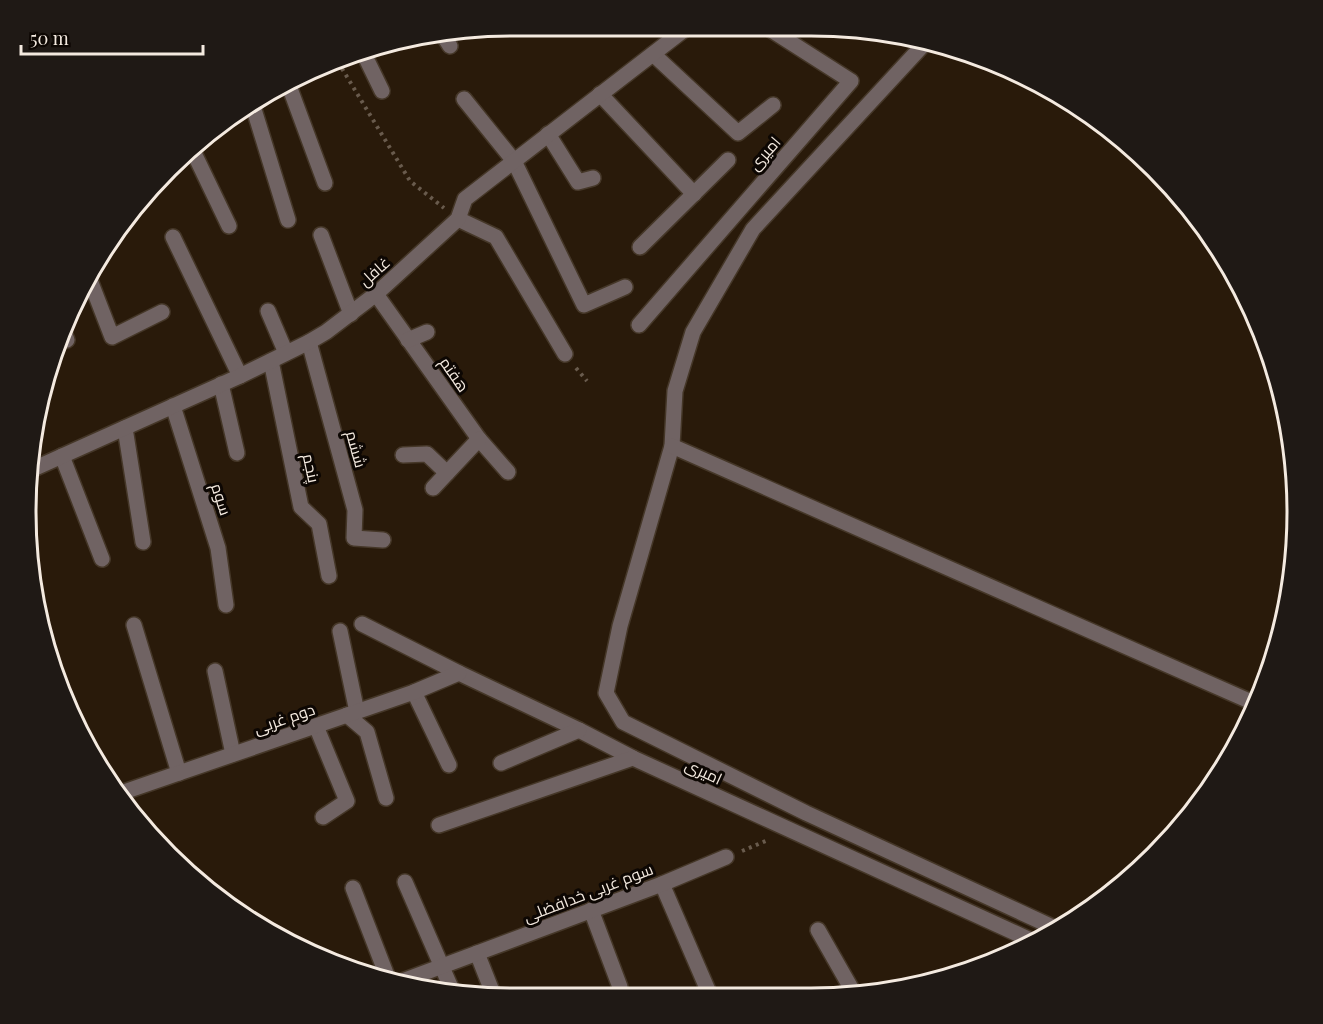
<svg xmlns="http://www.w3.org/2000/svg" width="1323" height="1024" font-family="'Playfair Display',Cairo,serif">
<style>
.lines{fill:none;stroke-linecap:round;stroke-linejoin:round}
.minor-casing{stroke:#453728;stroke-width:18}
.path{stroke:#695b4d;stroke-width:4;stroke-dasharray:3 4.5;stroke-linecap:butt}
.minor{stroke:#706363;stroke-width:15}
.labels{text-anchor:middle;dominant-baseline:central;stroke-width:6;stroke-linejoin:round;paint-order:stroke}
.street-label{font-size:16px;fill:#f4eae0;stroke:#0d0703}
.rim{fill:none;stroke:#f4eae0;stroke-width:3}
</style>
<rect width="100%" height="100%" fill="#291a0a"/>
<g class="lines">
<defs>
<g id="minor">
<polyline points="443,35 450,46"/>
<polyline points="925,43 753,229 693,332 675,391 672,446 620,626 606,693 623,722 806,813 1059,930"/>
<polyline points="363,52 382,91"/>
<polyline points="653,54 738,133 773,105"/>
<polyline points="288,83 325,183"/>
<polyline points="600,94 694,194"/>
<polyline points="464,99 514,161 584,305 625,287"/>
<polyline points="252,103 288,220"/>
<polyline points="548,134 578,182 593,178"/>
<polyline points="192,149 229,226"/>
<polyline points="458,219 496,237 565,354"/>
<polyline points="321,235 351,314"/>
<polyline points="173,237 240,376"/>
<polyline points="640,247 728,160"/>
<polyline points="88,275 112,337 162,312"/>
<polyline points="376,294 479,439 508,472"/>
<polyline points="268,311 286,353"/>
<polyline points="639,325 851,81 765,26"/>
<polyline points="64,333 67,340"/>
<polyline points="408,340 427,332"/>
<polyline points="309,342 355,510 354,538 383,540"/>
<polyline points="271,361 301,507 319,524 329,576"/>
<polyline points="221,384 237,453"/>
<polyline points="173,406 218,548 226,605"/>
<polyline points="125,428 143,542"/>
<polyline points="672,446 1256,704"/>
<polyline points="403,455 427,454 447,473"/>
<polyline points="62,456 102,559"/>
<polyline points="31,470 240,376 309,342 326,332 376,294 458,219 465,199 689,26"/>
<polyline points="433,488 479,439"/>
<polyline points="362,624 459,673 579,730 633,758 1035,942"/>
<polyline points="134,625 179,773"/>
<polyline points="340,631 357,712"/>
<polyline points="215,671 233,754"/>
<polyline points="414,692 449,765"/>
<polyline points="347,715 367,732 386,798"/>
<polyline points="316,726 347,801 323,817"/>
<polyline points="501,763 579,730"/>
<polyline points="118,794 414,692 459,673"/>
<polyline points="439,825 633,758"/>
<polyline points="405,882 452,990"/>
<polyline points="662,884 710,995"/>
<polyline points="353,888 389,981"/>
<polyline points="591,910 620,987"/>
<polyline points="818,930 855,995"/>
<polyline points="477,953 492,991"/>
<polyline points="397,983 662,884 726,857"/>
</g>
</defs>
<use href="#minor" class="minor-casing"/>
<g class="path">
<polyline points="338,62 410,181 444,208"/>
<polyline points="576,368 587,381"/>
<polyline points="742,851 768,840"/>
</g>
<use href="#minor" class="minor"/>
</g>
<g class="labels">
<g class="street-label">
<text transform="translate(764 153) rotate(-49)">امیری</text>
<text transform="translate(374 271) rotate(-42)">غافل</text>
<text transform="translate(455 374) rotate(55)">هفتم</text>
<text transform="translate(357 449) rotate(75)">ششم</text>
<text transform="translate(312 468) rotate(78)">پنجم</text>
<text transform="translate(222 499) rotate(72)">سوم</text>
<text transform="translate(284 718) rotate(-19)">دوم غربی</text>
<text transform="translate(704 771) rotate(25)">امیری</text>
<text transform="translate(588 892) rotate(-21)">سوم غربی خدافضلی</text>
</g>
</g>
<path d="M0 0H1323V1024H0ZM512 36H811A476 476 0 0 1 1287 512V512A476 476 0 0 1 811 988H512A476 476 0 0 1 36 512V512A476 476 0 0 1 512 36Z" fill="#1f1915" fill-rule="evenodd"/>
<path class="rim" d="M512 36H811A476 476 0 0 1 1287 512V512A476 476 0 0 1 811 988H512A476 476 0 0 1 36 512V512A476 476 0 0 1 512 36Z"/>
<path d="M21 45v9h182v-9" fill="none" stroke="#f4eae0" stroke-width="3"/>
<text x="30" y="45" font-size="18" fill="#f4eae0" stroke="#0d0703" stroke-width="4.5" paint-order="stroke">50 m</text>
</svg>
